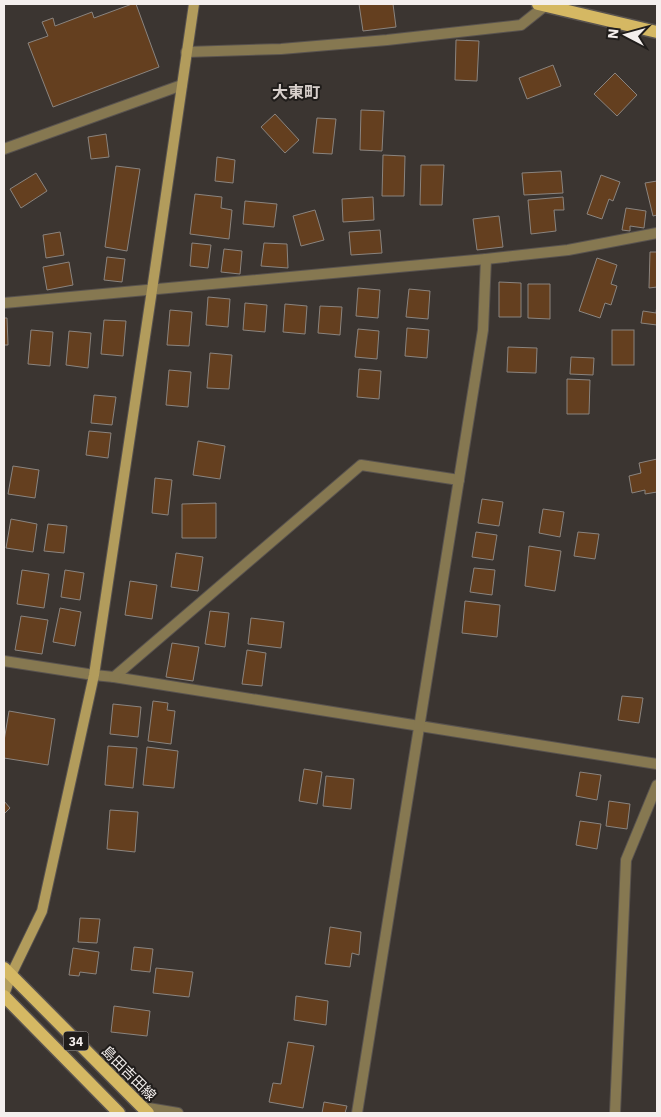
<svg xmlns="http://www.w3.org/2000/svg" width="661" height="1117" font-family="'IBM Plex Sans','Noto Sans JP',sans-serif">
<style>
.building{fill:#643f1f;stroke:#8a847f}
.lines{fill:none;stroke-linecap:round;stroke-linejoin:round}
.street-casing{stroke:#59534f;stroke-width:12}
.secondary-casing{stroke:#59534f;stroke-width:12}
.primary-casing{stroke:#59534f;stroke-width:15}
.street{stroke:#867851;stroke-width:10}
.secondary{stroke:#b29c5c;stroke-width:10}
.primary{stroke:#d5b863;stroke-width:12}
.labels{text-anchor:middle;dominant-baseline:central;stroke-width:4;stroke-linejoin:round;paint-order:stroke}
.shield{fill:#201d1b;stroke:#b4b0ae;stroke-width:1}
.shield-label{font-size:12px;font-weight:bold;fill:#f4efed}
.street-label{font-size:14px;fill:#f4efed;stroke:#201d1b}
.quarter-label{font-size:16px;font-weight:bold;fill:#d8d0cc;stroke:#201d1b}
</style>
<rect width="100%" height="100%" fill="#3b3531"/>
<g class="building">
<polygon points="132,4 136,4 159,67 53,107 28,43 48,36 42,22 53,18 55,26 92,12 94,18"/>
<polygon points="359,4 393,4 396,27 363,31"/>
<polygon points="456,40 479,41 477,81 455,80"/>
<polygon points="553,65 561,86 527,99 519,78"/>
<polygon points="615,73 637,95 617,116 594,94"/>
<polygon points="361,110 384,111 382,151 360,150"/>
<polygon points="275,114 299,140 285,153 261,127"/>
<polygon points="317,118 336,119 332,154 313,153"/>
<polygon points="106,134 109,157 91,159 88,137"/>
<polygon points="383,155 405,156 404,196 382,196"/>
<polygon points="217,157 235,160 233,183 215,181"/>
<polygon points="421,165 444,165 442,205 420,205"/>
<polygon points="116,166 140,169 127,251 105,247"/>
<polygon points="561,171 563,193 524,195 522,173"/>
<polygon points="36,173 47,191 21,208 10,189"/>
<polygon points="601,175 620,182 613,201 609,199 602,219 587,214"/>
<polygon points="657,181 657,215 653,216 645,183"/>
<polygon points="195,194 222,197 221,208 232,210 229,239 190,234"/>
<polygon points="373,197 374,220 343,222 342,199"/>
<polygon points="563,197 564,210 554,210 556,231 531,234 528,200"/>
<polygon points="245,201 277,204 274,227 243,224"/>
<polygon points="626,208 646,211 644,228 630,226 630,231 622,230"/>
<polygon points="315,210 324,240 301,246 293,216"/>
<polygon points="499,216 503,247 477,250 473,219"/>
<polygon points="380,230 382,253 351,255 349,232"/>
<polygon points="60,232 64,255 46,258 43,235"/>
<polygon points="192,243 211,245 208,268 190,266"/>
<polygon points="264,243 287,244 288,268 261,266"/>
<polygon points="224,249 242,251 240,274 221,272"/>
<polygon points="650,252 657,252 657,287 649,288"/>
<polygon points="107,257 125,259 122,282 104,280"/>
<polygon points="597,258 617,265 611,284 617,286 611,305 605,303 600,318 579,311"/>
<polygon points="69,262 73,285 47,290 43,267"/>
<polygon points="499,282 521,283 521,317 499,317"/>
<polygon points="528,284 550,284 550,319 528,318"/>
<polygon points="358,288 380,290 378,318 356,316"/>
<polygon points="409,289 430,291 428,319 406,317"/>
<polygon points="208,297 230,299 228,327 206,325"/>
<polygon points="245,303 267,305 265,332 243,330"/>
<polygon points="285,304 307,306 305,334 283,332"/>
<polygon points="657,304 657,325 641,323 643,311 656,313"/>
<polygon points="320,306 342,307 340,335 318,333"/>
<polygon points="170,310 192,312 189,346 167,345"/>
<polygon points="4,318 7,318 8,345 4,345"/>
<polygon points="104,320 126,321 123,356 101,354"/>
<polygon points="407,328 429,330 427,358 405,356"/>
<polygon points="358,329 379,331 377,359 355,357"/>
<polygon points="31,330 53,332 50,366 28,364"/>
<rect x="612" y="330" width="22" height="35"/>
<polygon points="69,331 91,333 88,368 66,365"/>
<polygon points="508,347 537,348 536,373 507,372"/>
<polygon points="210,353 232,355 229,389 207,388"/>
<polygon points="571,357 594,358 593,375 570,374"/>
<polygon points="359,369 381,371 379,399 357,397"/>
<polygon points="169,370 191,372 188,407 166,405"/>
<polygon points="567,379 590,380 589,414 567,414"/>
<polygon points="94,395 116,397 112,425 91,423"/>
<polygon points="89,431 111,433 108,458 86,455"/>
<polygon points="198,441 225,446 220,479 193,475"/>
<polygon points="657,459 657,492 645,494 645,490 632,493 629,476 641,473 639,463"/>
<polygon points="13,466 39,470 35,498 8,494"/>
<polygon points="155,478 172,480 168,515 152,513"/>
<polygon points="482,499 503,502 499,526 478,523"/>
<polygon points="216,503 216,538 182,538 182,504"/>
<polygon points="543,509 564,512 560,537 539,533"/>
<polygon points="11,519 37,524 33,552 6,548"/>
<polygon points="48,524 67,526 64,553 44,551"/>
<polygon points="476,532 497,535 493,560 472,557"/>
<polygon points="578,532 599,534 595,559 574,556"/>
<polygon points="529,546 561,551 555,591 525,586"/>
<polygon points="176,553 203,557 198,591 171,587"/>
<polygon points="474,568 495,570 492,595 470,592"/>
<polygon points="22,570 49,574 44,608 17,604"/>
<polygon points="65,570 84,573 80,600 61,597"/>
<polygon points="130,581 157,585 152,619 125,615"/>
<polygon points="465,601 500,605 497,637 462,633"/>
<polygon points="60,608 81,612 75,646 53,642"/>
<polygon points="210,611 229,613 225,647 205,644"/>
<polygon points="21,616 48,620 42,654 15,650"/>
<polygon points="251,618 284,622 281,648 248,644"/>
<polygon points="172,643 199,647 193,681 166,677"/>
<polygon points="247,650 266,653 262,686 242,684"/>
<polygon points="622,696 643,698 639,723 618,720"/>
<polygon points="153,701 168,703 167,710 175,711 171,744 148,741"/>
<polygon points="113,704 141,707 138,737 110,734"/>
<polygon points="9,711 55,719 48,765 4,758 4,741"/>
<polygon points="108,746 137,748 133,788 105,785"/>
<polygon points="147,747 178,751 174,788 143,785"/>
<polygon points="304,769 322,772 317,804 299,801"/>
<polygon points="580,772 601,775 597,800 576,796"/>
<polygon points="326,776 354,779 351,809 323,806"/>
<polygon points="4,801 10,808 4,814"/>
<polygon points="609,801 630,804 627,829 606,826"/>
<polygon points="110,810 138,812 135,852 107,849"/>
<polygon points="580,821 601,824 597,849 576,845"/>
<polygon points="80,918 100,919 97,943 78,942"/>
<polygon points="330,927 361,932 359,955 352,953 350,967 325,964"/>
<polygon points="134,947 153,949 150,972 131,970"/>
<polygon points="73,948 99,952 96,974 80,972 79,976 69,975"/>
<polygon points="156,968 193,972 189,997 153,993"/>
<polygon points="296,996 328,1001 326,1025 294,1020"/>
<polygon points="114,1006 150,1011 147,1036 111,1032"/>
<polygon points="288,1042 314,1046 303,1108 269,1102 273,1083 281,1084"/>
<polygon points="324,1102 347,1106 345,1113 322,1113"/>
</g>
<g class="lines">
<defs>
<g id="street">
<polyline points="186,52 281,49 387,40 521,25 546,5 546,4"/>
<polyline points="4,149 182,85"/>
<polyline points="4,303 486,259 568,250 657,233"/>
<polyline points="4,661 94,675 114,677 657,764"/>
<polyline points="114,677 361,465 459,480"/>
<polyline points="142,1107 178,1113"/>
<polyline points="357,1113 483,330 486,259"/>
<polyline points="615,1113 626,860 657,785"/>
</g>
<polyline id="secondary" points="4,995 11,975 42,911 94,675 152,290 194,4"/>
<g id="primary">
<polyline points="538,4 657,32"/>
<polyline points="4,968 148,1113"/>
<polyline points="4,996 119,1113"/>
</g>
</defs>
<use href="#street" class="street-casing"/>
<use href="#secondary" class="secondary-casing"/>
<use href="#primary" class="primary-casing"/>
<use href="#street" class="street"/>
<use href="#secondary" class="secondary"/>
<use href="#primary" class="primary"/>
</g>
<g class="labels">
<rect class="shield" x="63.5" y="1031.5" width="25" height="19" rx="4"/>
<g class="shield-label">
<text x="76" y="1041">34</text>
</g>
<g class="street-label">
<text transform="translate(129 1073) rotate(45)">島田吉田線</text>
</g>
<g class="quarter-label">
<text x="296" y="92">大東町</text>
</g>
</g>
<rect width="661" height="1117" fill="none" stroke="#f4efed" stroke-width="10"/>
<g transform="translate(626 35) rotate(276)" stroke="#201d1b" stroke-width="4" paint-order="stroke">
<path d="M0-4L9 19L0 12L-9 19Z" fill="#f4efed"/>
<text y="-8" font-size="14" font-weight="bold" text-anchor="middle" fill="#f4efed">N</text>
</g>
</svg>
